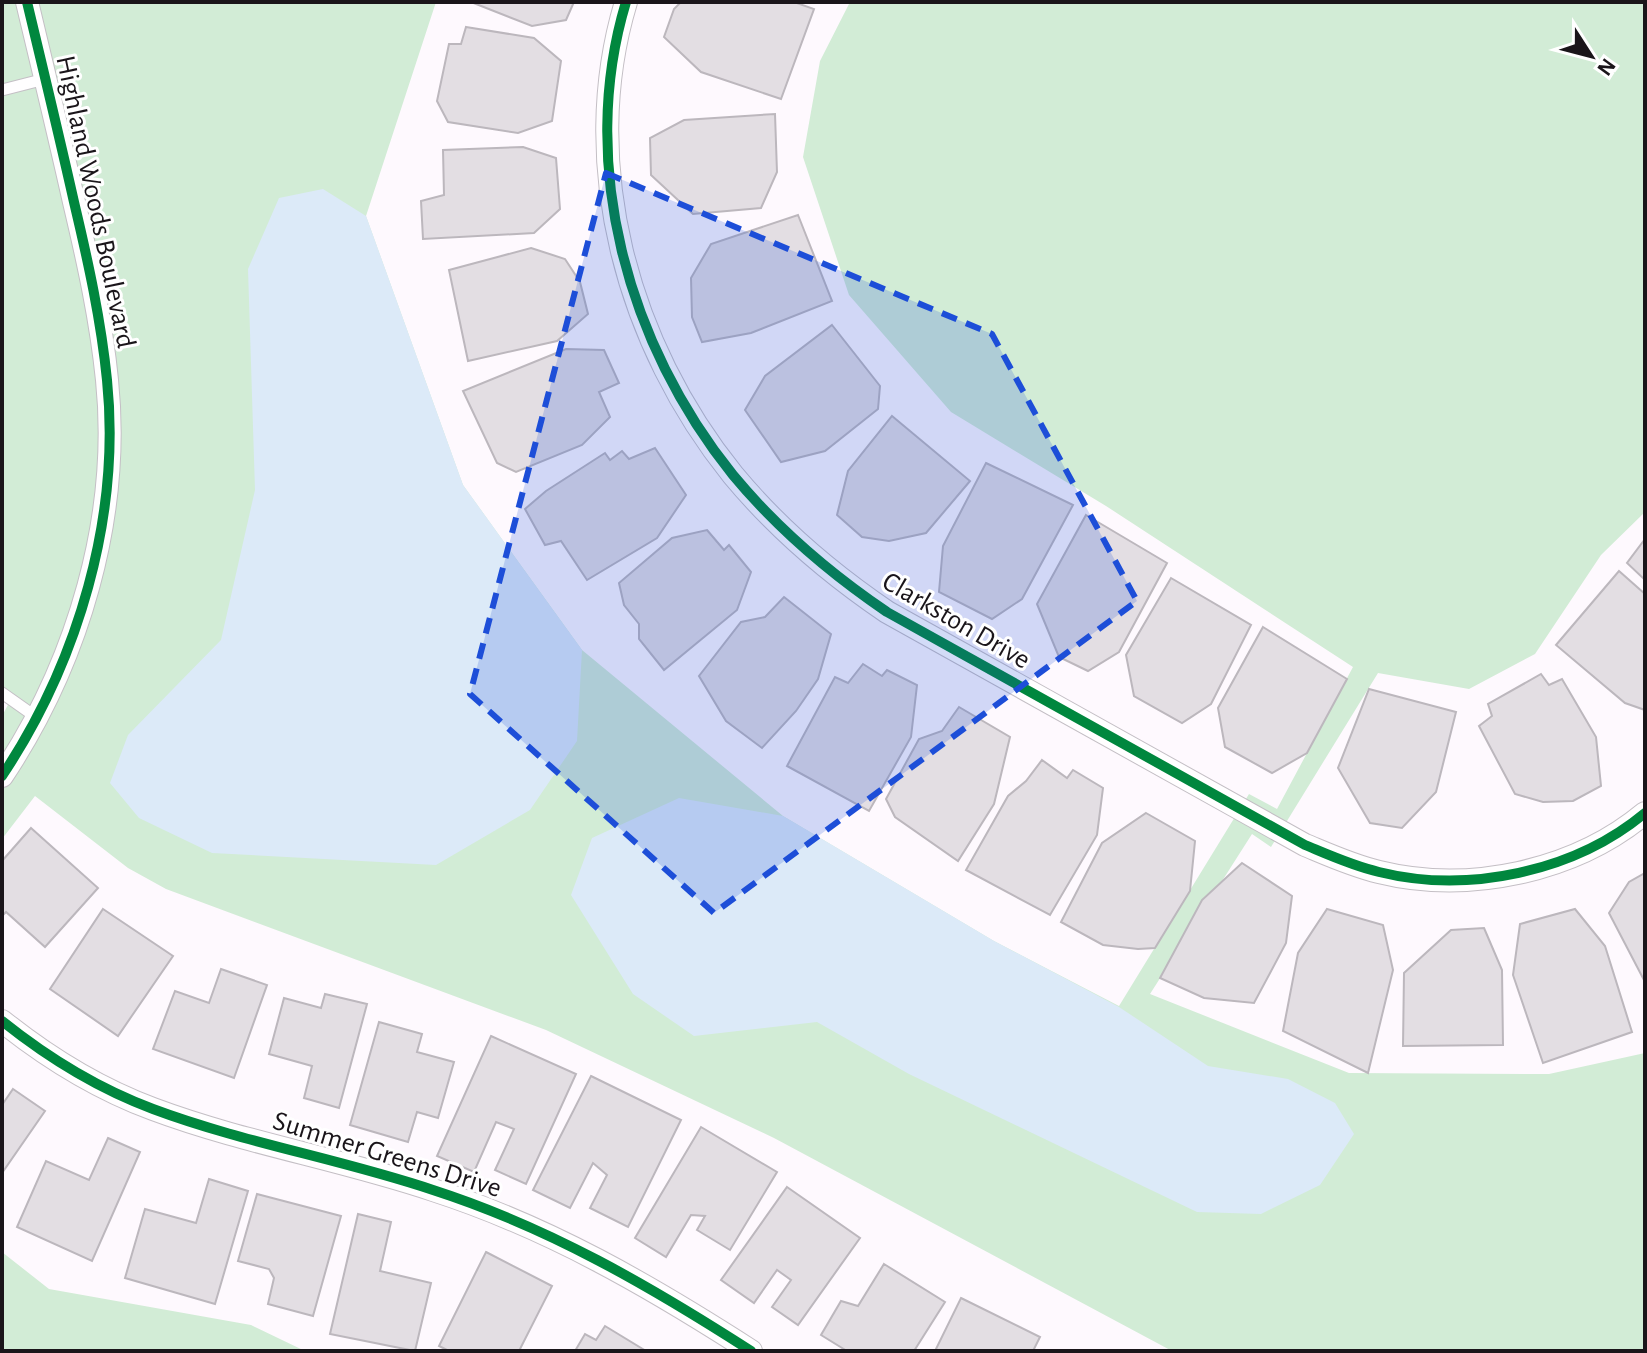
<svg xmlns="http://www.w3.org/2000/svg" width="1647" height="1353" font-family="'Alegreya Sans',sans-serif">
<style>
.green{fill:#d2ecd6}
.water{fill:#dceaf8}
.building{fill:#e3dee3;stroke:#bcb7bd;stroke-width:2}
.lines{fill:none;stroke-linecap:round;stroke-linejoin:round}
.lane-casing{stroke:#c4bfc5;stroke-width:13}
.street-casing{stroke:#c4bfc5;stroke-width:24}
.lane{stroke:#fffeff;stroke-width:11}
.street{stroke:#fffeff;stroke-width:22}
.cycleway-casing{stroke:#fff;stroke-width:15}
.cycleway{stroke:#00873e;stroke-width:10}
.marked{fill:#1d4ed8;fill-opacity:0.2;stroke:#1d4ed8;stroke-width:6;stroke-dasharray:16 10;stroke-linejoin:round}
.labels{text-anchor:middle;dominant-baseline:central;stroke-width:6;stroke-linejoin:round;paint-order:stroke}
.street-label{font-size:28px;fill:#1a151a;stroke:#fff}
</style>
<rect width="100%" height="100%" fill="#fef9fe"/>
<g class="green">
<polygon points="2,2 436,2 366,216 463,485 582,650 783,816 994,941 1119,1006 1249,794 1277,809 1353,667 1106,506 951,412 849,295 803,157 820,61 850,2 1645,2 1645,512 1601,555 1535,654 1469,689 1378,673 1271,847 1252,834 1150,994 1349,1073 1549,1074 1645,1053 1645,1351 1172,1351 774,1138 546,1030 166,889 128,868 35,796 2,839 2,716 10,701 2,696"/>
<polygon points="2,1252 49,1289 251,1325 305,1351 2,1351"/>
</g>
<g class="water">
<polygon points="323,189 366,216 463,485 582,650 577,741 530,810 436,865 212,853 139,818 110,783 128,735 221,640 255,490 248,269 279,198"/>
<polygon points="679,798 783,816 994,941 1119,1007 1208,1066 1288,1079 1335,1103 1354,1134 1320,1185 1261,1214 1197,1212 909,1074 817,1022 694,1036 633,994 571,895 592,838"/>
</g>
<g class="building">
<polygon points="471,2 574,2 566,20 532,26"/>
<polygon points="681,2 794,2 814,9 781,99 701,72 664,37 674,9"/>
<polygon points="466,27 534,38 561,61 552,121 518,133 448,122 437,101 449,44 461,44"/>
<polygon points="775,114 777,172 761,208 693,214 651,175 650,138 684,120"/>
<polygon points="523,147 556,158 560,209 534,233 423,239 421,201 444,195 443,150"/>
<polygon points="798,215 832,301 751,333 702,342 692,317 691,278 711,244"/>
<polygon points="531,248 565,259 580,282 588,314 557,341 468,361 449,270"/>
<polygon points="832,325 880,386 878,409 825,451 781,462 745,410 765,376"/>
<polygon points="566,349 604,350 619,383 599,392 610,417 582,445 516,472 497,463 463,391"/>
<polygon points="892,416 970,481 926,533 889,541 862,537 837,515 848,471"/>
<polygon points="655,448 686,495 657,538 587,580 561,541 545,545 525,509 546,491 605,453 610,460 622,451 629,459"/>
<polygon points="986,463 1073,505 1022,599 992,619 939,592 943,546"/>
<polygon points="1086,515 1167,563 1119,652 1088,671 1059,657 1037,604"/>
<polygon points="707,530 724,550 729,545 751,572 737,610 664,670 639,639 639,624 624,605 619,583 672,538"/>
<polygon points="1645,539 1645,580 1627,563"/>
<polygon points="1619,571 1645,594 1645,710 1625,703 1556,645"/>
<polygon points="1171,578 1251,625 1211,704 1182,723 1134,696 1126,655"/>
<polygon points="784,597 831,634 818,679 796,711 762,748 726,721 699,676 741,622 765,617"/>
<polygon points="1263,627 1347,679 1307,753 1272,773 1225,747 1218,708"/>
<polygon points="863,664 882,676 887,670 917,685 911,737 869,811 787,766 835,677 848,683"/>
<polygon points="1541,674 1549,685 1562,679 1596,737 1601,786 1573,801 1543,802 1515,794 1479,726 1492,716 1488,704"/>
<polygon points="1369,689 1456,712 1436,792 1402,828 1370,823 1338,768"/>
<polygon points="959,707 1010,737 994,804 958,861 895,817 886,799 919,739 942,731"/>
<polygon points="1042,760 1067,778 1073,770 1103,788 1097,835 1050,915 966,870 1008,796 1026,781"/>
<polygon points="1146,813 1195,841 1190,891 1155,948 1138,949 1103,945 1061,922 1102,843"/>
<polygon points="31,828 98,888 45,947 6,912 2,916 2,861"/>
<polygon points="1242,863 1292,896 1286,943 1254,1003 1204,998 1160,978 1202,900"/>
<polygon points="1645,873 1645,982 1609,913 1629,882"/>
<polygon points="103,909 173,956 118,1036 50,989"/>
<polygon points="1327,909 1383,925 1393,970 1368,1073 1283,1031 1298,953"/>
<polygon points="1575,909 1605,946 1632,1032 1543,1063 1513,975 1520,924"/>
<polygon points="1484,928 1502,970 1503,1045 1403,1046 1404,973 1451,930"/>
<polygon points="221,969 267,985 234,1078 153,1049 175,991 209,1003"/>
<polygon points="325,994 367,1004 339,1108 304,1098 312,1066 269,1054 284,998 321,1008"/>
<polygon points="379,1022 422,1034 417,1052 454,1062 438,1118 417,1112 408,1142 350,1125"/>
<polygon points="491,1036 576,1074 526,1184 495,1170 514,1129 496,1122 474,1172 437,1156"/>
<polygon points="591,1076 681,1120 628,1227 590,1208 607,1175 593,1163 570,1208 533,1190"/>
<polygon points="13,1089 45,1111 2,1173 2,1105"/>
<polygon points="701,1127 777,1172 730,1250 697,1230 705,1216 691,1215 666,1257 635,1238"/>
<polygon points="108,1138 140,1152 92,1261 17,1227 46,1161 89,1180"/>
<polygon points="209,1179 248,1191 215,1304 125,1278 145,1209 196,1223"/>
<polygon points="787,1187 860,1238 798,1325 772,1307 791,1280 777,1270 754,1303 721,1280"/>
<polygon points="257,1194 341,1216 313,1316 268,1304 274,1278 269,1269 238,1261"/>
<polygon points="358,1214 391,1222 380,1271 431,1283 415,1351 330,1334"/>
<polygon points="486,1252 552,1286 519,1351 449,1351 439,1346"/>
<polygon points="884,1264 945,1302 914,1351 847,1351 821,1335 841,1301 858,1306"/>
<polygon points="961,1298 1040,1337 1033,1351 935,1351"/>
<polygon points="605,1326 646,1351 575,1351 585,1334 596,1340"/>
</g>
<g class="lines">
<defs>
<g id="lane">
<polyline points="2,90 45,79"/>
<polyline points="2,693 36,717"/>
</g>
<g id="street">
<path d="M626,2c-49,162 2,343 107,473 44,53 98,99 154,137l418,233c24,10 48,21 74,27 89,22 195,0 266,-59"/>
<path d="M2,776c76,-114 119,-259 105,-396 -6,-60 -19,-119 -33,-178 -15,-67 -31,-133 -47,-200"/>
<path d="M2,1021c45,36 97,68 151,88 91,34 188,50 280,81 115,37 217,96 318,161"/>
</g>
</defs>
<use href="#lane" class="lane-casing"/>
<use href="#street" class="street-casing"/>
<use href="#lane" class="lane"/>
<use href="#street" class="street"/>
<defs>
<g id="cycleway">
<path d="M626,2c-49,162 2,343 107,473 44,53 98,99 154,137l418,233c24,10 48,21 74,27 89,22 195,0 266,-59"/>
<path d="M2,776c76,-114 119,-259 105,-396 -6,-60 -19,-119 -33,-178 -15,-67 -31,-133 -47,-200"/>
<path d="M2,1021c45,36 97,68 151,88 91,34 188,50 280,81 115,37 217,96 318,161"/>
</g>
</defs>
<use href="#cycleway" class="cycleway-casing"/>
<use href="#cycleway" class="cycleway"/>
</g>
<path class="marked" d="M606,173l386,161 145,267 -423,312 -244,-219z"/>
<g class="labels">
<g class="street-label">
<text transform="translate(95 202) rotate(78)">Highland Woods Boulevard</text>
<text transform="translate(956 621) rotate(30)">Clarkston Drive</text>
<text transform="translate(387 1155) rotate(17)">Summer Greens Drive</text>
</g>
</g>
<rect width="1647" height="1353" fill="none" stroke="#1a151a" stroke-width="8"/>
<g transform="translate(1591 56) rotate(126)" stroke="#ffffff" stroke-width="6" paint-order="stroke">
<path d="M0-6L14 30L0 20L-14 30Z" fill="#1a151a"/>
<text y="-12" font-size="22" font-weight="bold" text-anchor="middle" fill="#1a151a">N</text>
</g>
</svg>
